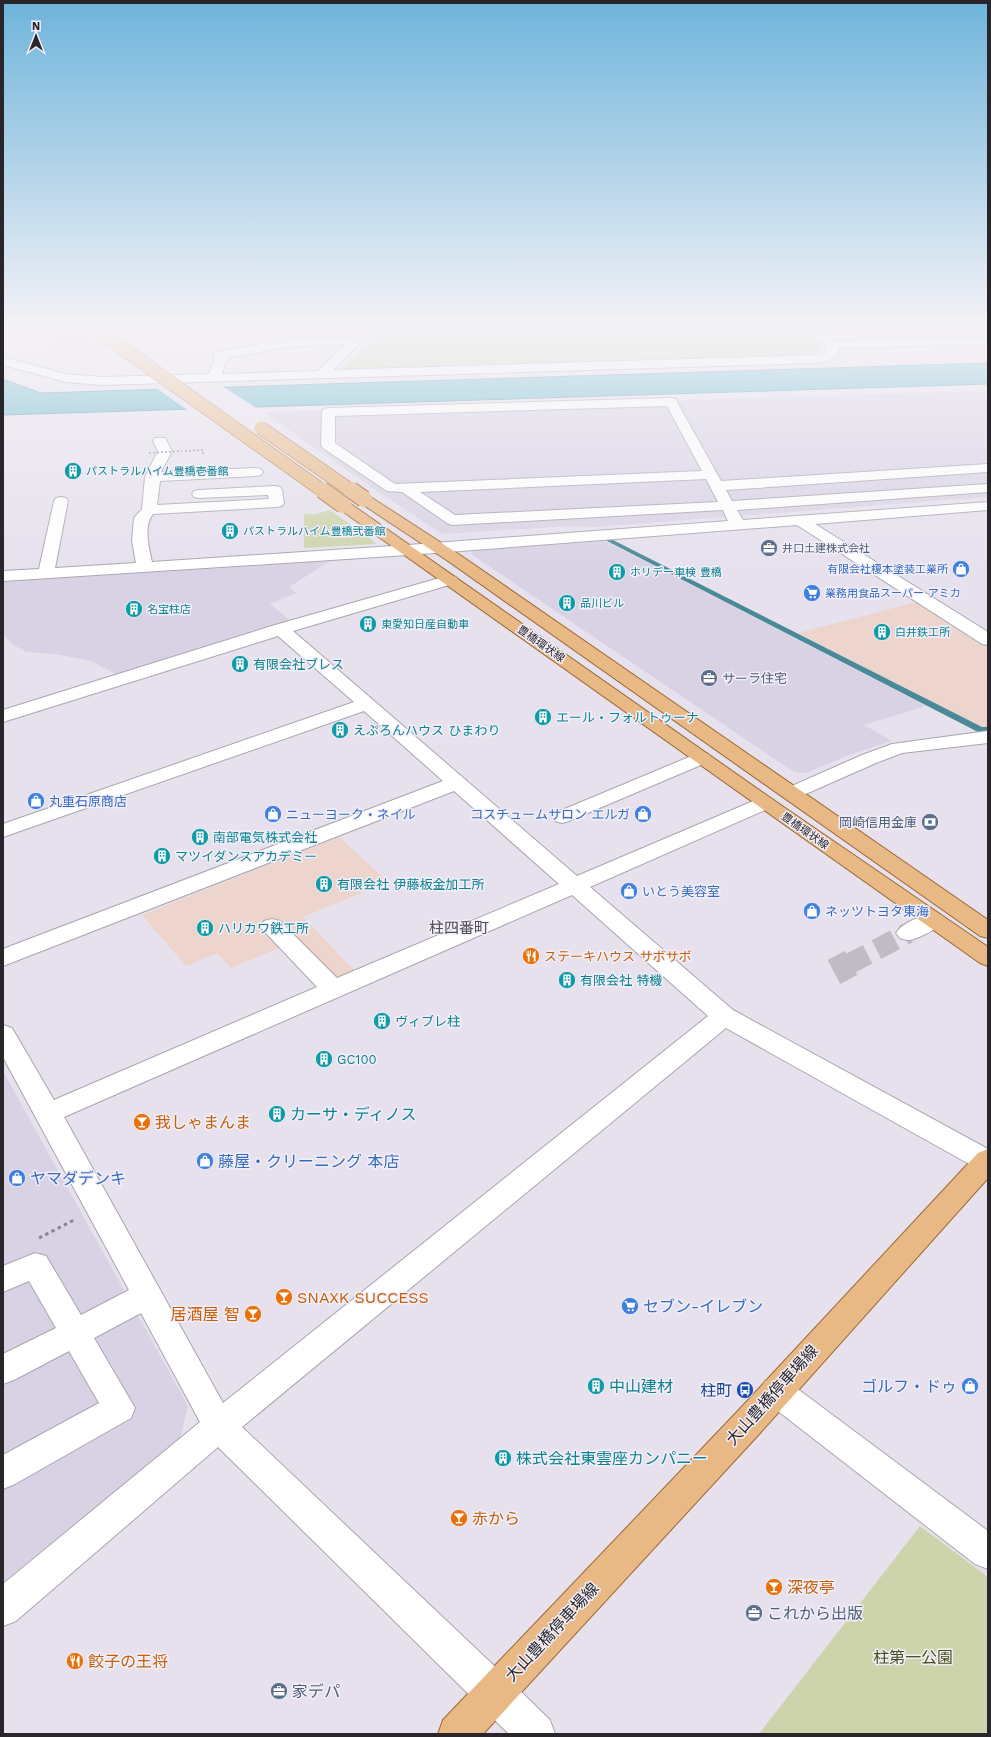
<svg xmlns="http://www.w3.org/2000/svg" width="991" height="1737" font-family="'Work Sans','Noto Sans JP',sans-serif">
<style>
.built{fill:#d9d2e4}
.industrial{fill:#edd4cc}
.green{fill:#cdd4ab}
.water{fill:#57b3c7;stroke:#498998}
.pier{fill:#e6e1ed}
.lines{fill:none;stroke-linecap:round;stroke-linejoin:round}
.stream{fill:#498998;fill-rule:evenodd}
.minor-tunnel-far1{stroke:#c0bcc6;stroke-width:21;stroke-dasharray:21 10;stroke-linecap:butt}
.minor-tunnel{stroke:#c0bcc6;stroke-width:27;stroke-dasharray:27 14;stroke-linecap:butt}
.minor-casing{stroke:#a9a5af;stroke-width:2}
.major-casing{stroke:#9c6830;stroke-width:2}
.path-far1{stroke:#8a868e;stroke-width:1.5;stroke-dasharray:2 2;stroke-linecap:butt}
.path{stroke:#8a868e;stroke-width:3;stroke-dasharray:3.5 3.5;stroke-linecap:butt}
.minor{fill:#fff;fill-rule:evenodd}
.major{fill:#e9b985;fill-rule:evenodd}
.major-bridge-far1-casing{stroke:#9c6830;stroke-width:14;stroke-linecap:butt}
.major-bridge-casing{stroke:#9c6830;stroke-width:18;stroke-linecap:butt}
.path-bridge{stroke:#8a868e;stroke-width:1.5;stroke-dasharray:2 2;stroke-linecap:butt}
.major-bridge-far1{stroke:#e9b985;stroke-width:13}
.major-bridge{stroke:#e9b985;stroke-width:16}
.labels{text-anchor:middle;dominant-baseline:central;stroke-width:3;stroke-linejoin:round;paint-order:stroke}
.far-culture-label{font-size:11px;fill:#0d838f;stroke:#f3effa;text-anchor:start}
.far-service-label{font-size:11px;fill:#4e5e75;stroke:#f3effa;text-anchor:start}
.far-shop-label{font-size:11px;fill:#366cbe;stroke:#f3effa;text-anchor:end}
.far-street-label{font-size:11px;fill:#28262a;stroke:#f3effa}
.culture-label{font-size:13px;fill:#0d838f;stroke:#f3effa;text-anchor:start}
.service-label{font-size:13px;fill:#4e5e75;stroke:#f3effa;text-anchor:start}
.shop-label{font-size:13px;fill:#366cbe;stroke:#f3effa;text-anchor:start}
.food-label{font-size:13px;fill:#c56008;stroke:#f3effa;text-anchor:start}
.quarter-label{font-size:15px;fill:#514e57;stroke:#f3effa}
.near-culture-label{font-size:16px;fill:#0d838f;stroke:#f3effa;text-anchor:start}
.near-food-label{font-size:16px;fill:#c56008;stroke:#f3effa;text-anchor:start}
.near-shop-label{font-size:16px;fill:#366cbe;stroke:#f3effa;text-anchor:start}
.near-transit-label{font-size:16px;fill:#164399;stroke:#f3effa;text-anchor:end}
.near-street-label{font-size:16px;fill:#28262a;stroke:#f3effa}
.near-service-label{font-size:16px;fill:#4e5e75;stroke:#f3effa;text-anchor:start}
.near-park-label{font-size:16px;fill:#474d19;stroke:#f3effa}
</style>
<rect width="100%" height="100%" fill="#e6e1ed"/>
<g class="built">
<polygon points="62,330 77,330 105,350 102,352 49,353"/>
<polygon points="988,391 988,497 594,527 571,526 442,534 383,495 263,412"/>
<polygon points="603,540 697,588 926,706 864,725 892,741 849,755 806,773 794,772 471,554 474,551"/>
<polygon points="330,561 289,587 296,593 270,604 293,623 119,676 91,661 55,654 26,652 12,644 3,634 3,582"/>
<polygon points="3,1071 188,1406 180,1439 3,1582"/>
</g>
<g class="industrial">
<polygon points="917,602 988,645 988,727 981,727 798,633"/>
<polygon points="339,837 388,882 303,917 354,970 319,986 282,947 231,968 217,953 186,966 142,915"/>
</g>
<g class="green">
<polygon points="388,328 807,328 822,346 820,350 808,357 338,372"/>
<polygon points="330,510 368,537 376,544 304,548 304,514 316,514"/>
<polygon points="920,1526 988,1577 988,1734 759,1734"/>
</g>
<polygon class="water" points="988,363 988,384 3,415 3,379 41,393"/>
<polygon class="pier" points="222,386 258,409 189,411 156,388"/>
<g class="lines">
<polygon class="stream" points="607,539 611,539 982,727 988,727 988,731 978,732 607,541"/>
<polyline class="minor-tunnel-far1" points="849,964 908,933"/>
<polyline class="minor-tunnel" points="834,972 851,963"/>
<defs>
<g id="minor">
<path d="M812,328h11l11,13 154,-3v6l-149,4 -2,8 -10,5 -12,2 -713,22 -36,-3 -63,-17v-8l63,17 36,3 107,-3 6,-15 -2,-3 2,-3c22,-5 131,-27 144,-9l-26,26 487,-15 7,-4v-3zM342,344l3,1 -27,26 -96,3 5,-16 59,-11z"/>
<path d="M671,398l5,1 1,3 44,79 267,-17v8l-262,18 6,11 256,-17v8l-251,18 6,10 245,-18v8l-173,14 173,108v13l-6,-1 -185,-119 -389,30 -405,26v-10l36,-2 15,-68 2,-3 5,-1 5,1 2,3 -13,67 81,-5 -4,-22 2,-23 8,-9 3,-32 13,-26 -5,-10 2,-3h10l7,13 -11,21 95,-4 5,1 2,3 -2,3 -5,1 -96,5 -3,24 112,-6 -1,-4 -69,3 -5,-1 -2,-3 2,-3 5,-1 76,-4 5,1 2,3 2,13 -2,3 -5,1 -124,7c-10,12 -4,34 -1,48l256,-17 320,-24 -5,-11 -271,15 -5,-2 -45,-31 -15,-1 -64,-43 -2,-3 1,-33 2,-3 5,-1zM667,406l35,65 -307,13 -60,-41v-27zM706,479l12,23 -263,13 -35,-23z"/>
<path d="M450,575l6,2 2,3 -2,3 -163,48 284,245 181,-77 7,-2 7,2 3,4 -3,4 -182,80 143,123 255,139v24l-10,-4 -252,-141 -484,399 266,252 42,41 5,14h-46l-291,-287 -202,174 -13,5v-42l197,-162 -59,-109 -47,25 41,70 -4,10 -116,66 -12,5v-34l96,-52 -30,-52 -55,29 -11,4v-30l53,-26 -27,-47 -26,11v-26l32,-13 11,3 35,59 48,-25 -126,-233v-32l9,3 42,72 263,-113 -53,-56 -4,-5 4,-5 8,-2 8,2 57,57 222,-94 -105,-93 -451,175v-17l440,-168 -79,-70 -361,126v-13l351,-122 -76,-66 -275,86v-12l272,-85zM572,895l136,121 -485,387 -159,-286z"/>
<polygon points="988,731 988,743 902,753 876,763 799,797 792,799 785,797 782,793 785,789 862,755 892,744"/>
<polygon points="701,752 708,754 711,758 708,762 569,821 562,823 555,821 552,817 555,813"/>
<path d="M933,913l8,2 4,5c-5,8 -27,19 -36,20 -3,0 -6,-1 -9,-2l-4,-5c7,-11 25,-17 37,-20z"/>
<polygon points="776,1377 787,1381 988,1531 988,1569 975,1564 765,1401 760,1391 765,1381"/>
</g>
<g id="major">
<polygon points="364,495 369,496 460,555 988,920 988,938 980,936 448,561 359,502 357,499 359,496"/>
<polygon points="343,501 348,502 772,799 988,947 988,966 980,963 338,508 336,505 338,502"/>
<polygon points="988,1149 988,1178 760,1433 483,1734 438,1734 443,1720 736,1413 978,1153"/>
</g>
</defs>
<use href="#minor" class="minor-casing"/>
<use href="#major" class="major-casing"/>
<g class="path-far1">
<polyline points="371,339 383,328"/>
<polyline points="185,451 203,450 203,454"/>
</g>
<polyline class="path" points="39,1238 74,1220"/>
<use href="#minor" class="minor"/>
<use href="#major" class="major"/>
<defs>
<g id="major-bridge-far1">
<polyline points="94,328 323,491"/>
<polyline points="261,428 352,491"/>
</g>
<g id="major-bridge">
<polyline points="322,490 343,505"/>
<polyline points="351,490 364,499"/>
</g>
</defs>
<use href="#major-bridge-far1" class="major-bridge-far1-casing"/>
<use href="#major-bridge" class="major-bridge-casing"/>
<polyline class="path-bridge" points="149,453 182,451"/>
<use href="#major-bridge-far1" class="major-bridge-far1"/>
<use href="#major-bridge" class="major-bridge"/>
</g>
<linearGradient id="sky" x2="0" y2="1"><stop stop-color="#6eb4db"/><stop offset="0.57" stop-color="#f4f2f7"/><stop offset="1" stop-color="#f4f2f7" stop-opacity="0"/></linearGradient>
<rect width="991" height="571" fill="url(#sky)"/>
<defs>
<symbol id="building-disc" viewBox="-11 -11 22 22"><circle r="9.5" fill="#0f9aa8" stroke="#f3effa"/><path d="M-4-6H4V6H1V3H-1V6H-4ZM-2.5-4.3h1.7v1.8h-1.7ZM.8-4.3h1.7v1.8H.8ZM-2.5-1h1.7V.8h-1.7ZM.8-1h1.7V.8H.8Z" fill="#fff"/></symbol>
<symbol id="office-disc" viewBox="-11 -11 22 22"><circle r="9.5" fill="#5c6f8a" stroke="#f3effa"/><path d="M-6-3h4V-5.5h4V-3h4V5H-6ZM-1-4.5V-3h2v-1.5ZM-6 0V1H6V0Z" fill="#fff"/></symbol>
<symbol id="shop-disc" viewBox="-11 -11 22 22"><circle r="9.5" fill="#3f7fe0" stroke="#f3effa"/><path d="M-5-2.5h2.3a2.7 3.5 0 0 1 5.4 0H5L5.5 6h-11ZM-1.5-2.5h3a1.5 2.3 0 0 0-3 0Z" fill="#fff"/></symbol>
<symbol id="supermarket-disc" viewBox="-11 -11 22 22"><circle r="9.5" fill="#3f7fe0" stroke="#f3effa"/><path d="M-6-5.5h2.5l.6 2H6L4.5 2H-2.5L-4.4-4H-6ZM-1.5 3.2a1.3 1.3 0 1 0 .1 0ZM3 3.2a1.3 1.3 0 1 0 .1 0Z" fill="#fff"/></symbol>
<symbol id="bank-disc" viewBox="-11 -11 22 22"><circle r="9.5" fill="#5c6f8a" stroke="#f3effa"/><path d="M-6-4H6V4H-6ZM0-2.3a2.3 2.3 0 1 0 0 4.6a2.3 2.3 0 1 0 0-4.6Z" fill="#fff"/></symbol>
<symbol id="restaurant-disc" viewBox="-11 -11 22 22"><circle r="9.5" fill="#e8710a" stroke="#f3effa"/><path d="M-5-6h1v4h1v-4h1v4h1v-4h1v5L-1.5 .5V6h-2V.5L-5-1ZM5-6V6H3V1.5H1.5Q1.5-4 5-6Z" fill="#fff"/></symbol>
<symbol id="bar-disc" viewBox="-11 -11 22 22"><circle r="9.5" fill="#e8710a" stroke="#f3effa"/><path d="M-6-5H6L.8 .8V4.5H3.5V6h-7V4.5H-.8V.8Z" fill="#fff"/></symbol>
<symbol id="bus-disc" viewBox="-11 -11 22 22"><circle r="9.5" fill="#1a4fb4" stroke="#f3effa"/><path d="M-5-6H5V4H4V6H2V4H-2V6H-4V4H-5ZM-3.5-4V0h7V-4ZM-3.5 1.2v1.5H-2V1.2ZM2 1.2v1.5H3.5V1.2Z" fill="#fff"/></symbol>
</defs>
<g fill-rule="evenodd">
<use href="#building-disc" x="63" y="461" width="20" height="20"/>
<use href="#building-disc" x="220" y="521" width="20" height="20"/>
<use href="#office-disc" x="759" y="538" width="20" height="20"/>
<use href="#shop-disc" x="951" y="559" width="20" height="20"/>
<use href="#building-disc" x="607" y="562" width="20" height="20"/>
<use href="#supermarket-disc" x="802" y="583" width="20" height="20"/>
<use href="#building-disc" x="557" y="593" width="20" height="20"/>
<use href="#building-disc" x="124" y="599" width="20" height="20"/>
<use href="#building-disc" x="358" y="614" width="20" height="20"/>
<use href="#building-disc" x="872" y="622" width="20" height="20"/>
<use href="#building-disc" x="230" y="654" width="20" height="20"/>
<use href="#office-disc" x="699" y="668" width="20" height="20"/>
<use href="#building-disc" x="533" y="707" width="20" height="20"/>
<use href="#building-disc" x="330" y="720" width="20" height="20"/>
<use href="#shop-disc" x="26" y="791" width="20" height="20"/>
<use href="#shop-disc" x="263" y="804" width="20" height="20"/>
<use href="#shop-disc" x="633" y="804" width="20" height="20"/>
<use href="#bank-disc" x="920" y="812" width="20" height="20"/>
<use href="#building-disc" x="190" y="827" width="20" height="20"/>
<use href="#building-disc" x="152" y="846" width="20" height="20"/>
<use href="#building-disc" x="314" y="874" width="20" height="20"/>
<use href="#shop-disc" x="619" y="881" width="20" height="20"/>
<use href="#shop-disc" x="802" y="901" width="20" height="20"/>
<use href="#building-disc" x="195" y="918" width="20" height="20"/>
<use href="#restaurant-disc" x="521" y="946" width="20" height="20"/>
<use href="#building-disc" x="557" y="970" width="20" height="20"/>
<use href="#building-disc" x="372" y="1011" width="20" height="20"/>
<use href="#building-disc" x="314" y="1049" width="20" height="20"/>
<use href="#building-disc" x="267" y="1104" width="20" height="20"/>
<use href="#bar-disc" x="132" y="1112" width="20" height="20"/>
<use href="#shop-disc" x="195" y="1151" width="20" height="20"/>
<use href="#shop-disc" x="7" y="1168" width="20" height="20"/>
<use href="#bar-disc" x="274" y="1287" width="20" height="20"/>
<use href="#supermarket-disc" x="620" y="1296" width="20" height="20"/>
<use href="#bar-disc" x="243" y="1304" width="20" height="20"/>
<use href="#building-disc" x="586" y="1376" width="20" height="20"/>
<use href="#shop-disc" x="960" y="1376" width="20" height="20"/>
<use href="#bus-disc" x="735" y="1380" width="20" height="20"/>
<use href="#building-disc" x="493" y="1448" width="20" height="20"/>
<use href="#bar-disc" x="449" y="1508" width="20" height="20"/>
<use href="#bar-disc" x="764" y="1577" width="20" height="20"/>
<use href="#office-disc" x="744" y="1603" width="20" height="20"/>
<use href="#restaurant-disc" x="65" y="1651" width="20" height="20"/>
<use href="#office-disc" x="269" y="1681" width="20" height="20"/>
</g>
<g class="labels">
<g class="far-culture-label">
<text x="86" y="471">パストラルハイム豊橋壱番館</text>
<text x="243" y="531">パストラルハイム豊橋弐番館</text>
<text x="630" y="572">ホリデー車検 豊橋</text>
<text x="580" y="603">品川ビル</text>
<text x="147" y="609">名宝柱店</text>
<text x="381" y="624">東愛知日産自動車</text>
<text x="895" y="632">白井鉄工所</text>
</g>
<g class="far-service-label">
<text x="782" y="548">井口土建株式会社</text>
</g>
<g class="far-shop-label">
<text x="948" y="569">有限会社榎本塗装工業所</text>
<text x="825" y="593" text-anchor="start">業務用食品スーパー アミカ</text>
</g>
<g class="far-street-label">
<text transform="translate(541 644) rotate(35)">豊橋環状線</text>
<text transform="translate(805 831) rotate(35)">豊橋環状線</text>
</g>
<g class="culture-label">
<text x="253" y="664">有限会社ブレス</text>
<text x="556" y="717">エール・フォルトゥーナ</text>
<text x="353" y="730">えぷろんハウス ひまわり</text>
<text x="213" y="837">南部電気株式会社</text>
<text x="175" y="856">マツイダンスアカデミー</text>
<text x="337" y="884">有限会社 伊藤板金加工所</text>
<text x="218" y="928">ハリカワ鉄工所</text>
<text x="580" y="980">有限会社 特機</text>
<text x="395" y="1021">ヴィブレ柱</text>
<text x="337" y="1059">GC100</text>
</g>
<g class="service-label">
<text x="722" y="678">サーラ住宅</text>
<text x="917" y="822" text-anchor="end">岡崎信用金庫</text>
</g>
<g class="shop-label">
<text x="49" y="801">丸重石原商店</text>
<text x="286" y="814">ニューヨーク・ネイル</text>
<text x="630" y="814" text-anchor="end">コスチュームサロン エルガ</text>
<text x="642" y="891">いとう美容室</text>
<text x="825" y="911">ネッツトヨタ東海</text>
</g>
<g class="food-label">
<text x="544" y="956">ステーキハウス サボサボ</text>
</g>
<g class="quarter-label">
<text x="459" y="928">柱四番町</text>
</g>
<g class="near-culture-label">
<text x="290" y="1114">カーサ・ディノス</text>
<text x="609" y="1386">中山建材</text>
<text x="516" y="1458">株式会社東雲座カンパニー</text>
</g>
<g class="near-food-label">
<text x="155" y="1122">我しゃまんま</text>
<text x="297" y="1297">SNAXK SUCCESS</text>
<text x="240" y="1314" text-anchor="end">居酒屋 智</text>
<text x="472" y="1518">赤から</text>
<text x="787" y="1587">深夜亭</text>
<text x="88" y="1661">餃子の王将</text>
</g>
<g class="near-shop-label">
<text x="218" y="1161">藤屋・クリーニング 本店</text>
<text x="30" y="1178">ヤマダデンキ</text>
<text x="643" y="1306">セブン-イレブン</text>
<text x="957" y="1386" text-anchor="end">ゴルフ・ドゥ</text>
</g>
<g class="near-transit-label">
<text x="732" y="1390">柱町</text>
</g>
<g class="near-street-label">
<text transform="translate(772 1395) rotate(-48)">大山豊橋停車場線</text>
<text transform="translate(552 1632) rotate(-47)">大山豊橋停車場線</text>
</g>
<g class="near-service-label">
<text x="767" y="1613">これから出版</text>
<text x="292" y="1691">家デパ</text>
</g>
<g class="near-park-label">
<text x="913" y="1657">柱第一公園</text>
</g>
</g>
<rect width="991" height="1737" fill="none" stroke="#28262a" stroke-width="8"/>
<g transform="translate(36 36)" stroke="#f3effa" stroke-width="3" paint-order="stroke">
<path d="M0-3L7 15L0 10L-7 15Z" fill="#28262a"/>
<text y="-6" font-size="11" font-weight="bold" text-anchor="middle" fill="#28262a">N</text>
</g>
</svg>
